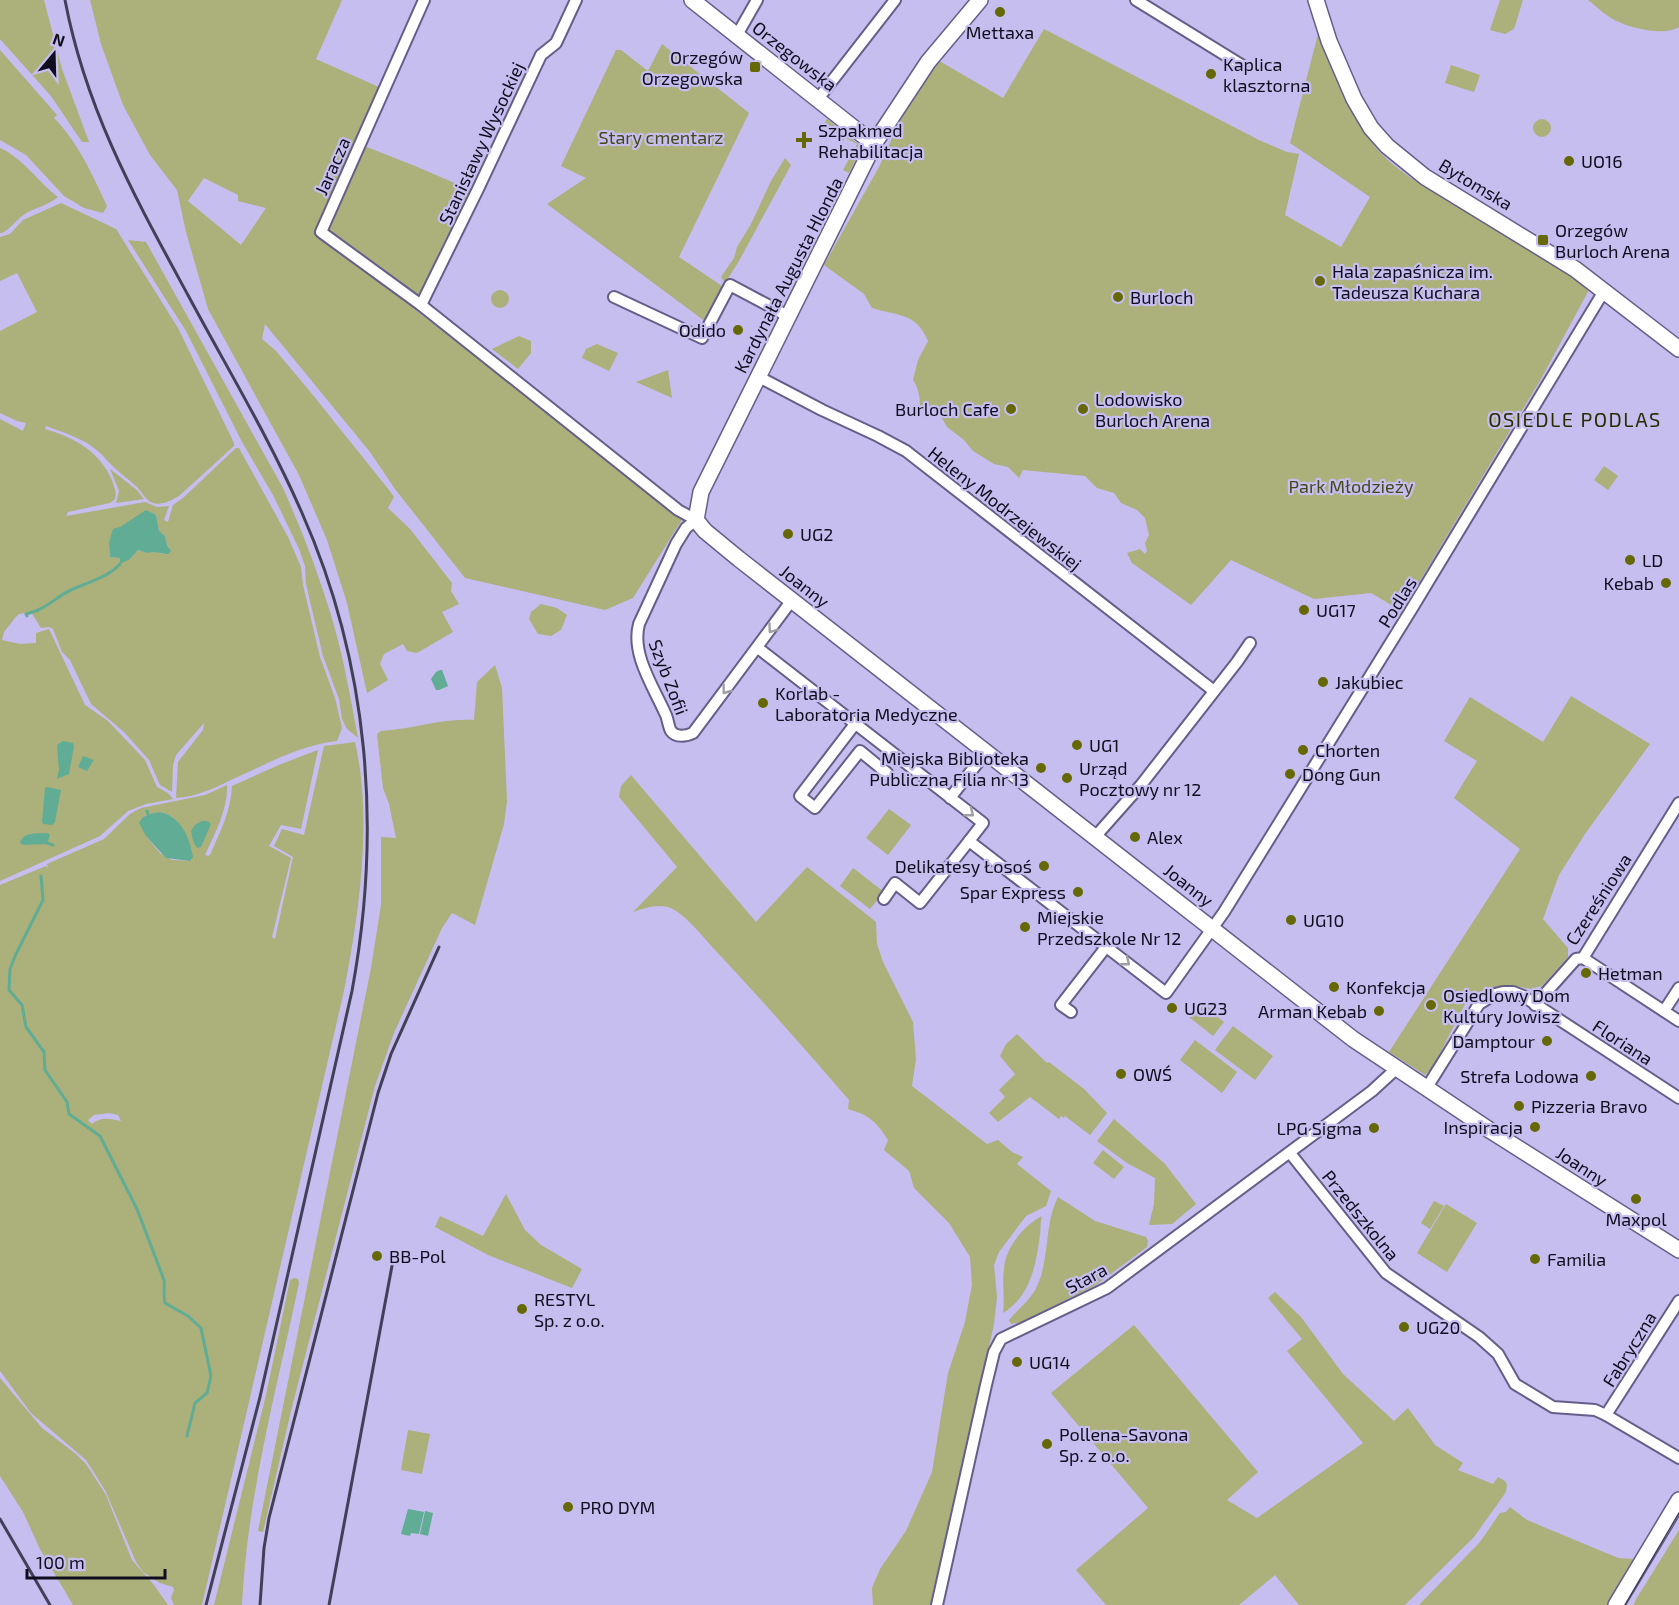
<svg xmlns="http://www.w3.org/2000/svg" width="1679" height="1605" font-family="'Exo 2',sans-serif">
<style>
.green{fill:#acb07a;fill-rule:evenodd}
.water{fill:#61ac94}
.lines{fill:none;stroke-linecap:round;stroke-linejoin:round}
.stream{stroke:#61ac94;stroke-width:3}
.street-casing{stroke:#655e89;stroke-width:14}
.secondary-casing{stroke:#655e89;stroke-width:18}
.street{stroke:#fff;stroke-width:10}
.secondary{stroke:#fff;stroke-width:15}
.tram{stroke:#433f59;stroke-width:1.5}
.rail{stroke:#433f59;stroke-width:3}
.oneway{stroke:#9f9ea5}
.poi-dot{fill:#656804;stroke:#c5beef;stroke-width:2}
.labels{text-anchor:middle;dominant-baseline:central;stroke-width:4.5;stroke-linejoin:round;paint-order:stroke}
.poi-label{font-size:18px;fill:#100d1e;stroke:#c5beef;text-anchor:start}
.street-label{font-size:18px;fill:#100d1e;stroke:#c5beef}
.park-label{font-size:18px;fill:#464818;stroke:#c5beef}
.neighbourhood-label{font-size:20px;letter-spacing:1.5px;fill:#2b2c02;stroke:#c5beef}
</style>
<rect width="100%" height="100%" fill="#c5beef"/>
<g class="green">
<polygon points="0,0 44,0 62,69 89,142 82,142 51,96 0,39"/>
<path d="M90,0h252l-26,59 65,29 -27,54 61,24 58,25 -28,49 -32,68 270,210 -50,80 -28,12 -140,-32 -70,-89 -25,-37 -105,-128 -3,15 13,11 33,39 81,101 5,7 -6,11 22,21 42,54 -1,8 8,13 -17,8 11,20 -36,21 -10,-2 -4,-7 -19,10 -4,10 8,16 -21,13 -20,-90 -20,-63 -28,-65 -91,-166 -22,-77 -9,-42 -27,-35 -27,-50 -22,-61zM204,178l34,17v6l28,7 -25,37 -53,-44z"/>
<polygon points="1500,0 1523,0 1514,29 1505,34 1490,30"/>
<path d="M1588,0h91v27c-14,9 -45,2 -60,-5 -11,-4 -22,-15 -31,-22z"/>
<path d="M1044,29l215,111 28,12 12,2 -14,61 56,32 29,-50 -80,-54 28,-109c17,38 30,76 55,110 27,35 80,57 117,80 34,20 67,42 100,64l-49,91 -123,205 -18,26 -29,-17 -57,6 -83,-39 -40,45 -59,-42 -5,-10 13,-4 5,5 2,-3 -2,-8 4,-8 -4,-17 -8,-8 -16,-7 -7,-10 -17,-5 -12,-12 -62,-6 -4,8 -11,-11 -14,-3 -21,-13 -9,-11 -17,-13 -11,-19h-9l-7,-3c0,-8 -2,-18 -7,-25l5,-20 10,-19c-12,-29 -31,-25 -56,-33l-8,-14 -40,-29 55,-98 32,-70 25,-38 67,39z"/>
<polygon points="662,44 749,113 679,257 722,286 706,322 547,204 586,178 561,166 616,50 621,50 648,71"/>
<path d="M0,50l57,65 -3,3c24,24 39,58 53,88l-4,7 -19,-5 -20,-12 -38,-41 -26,-15z"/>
<polygon points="1451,65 1480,75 1474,92 1445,83"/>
<circle cx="1542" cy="128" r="9"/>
<polygon points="827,119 858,144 860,151 849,173 843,170 857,144 845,138 843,141 827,132 829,129 824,124"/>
<path d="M0,148c23,10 38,34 58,49 -10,8 -20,10 -30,15 -11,6 -16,16 -26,21h-2z"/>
<polygon points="785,158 791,165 739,261 725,283 721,277 734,258 737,247 751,224 771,181"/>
<path d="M61,203l55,26 62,99 56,115v3l-55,50c-7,4 -17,10 -26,7 -8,-3 -10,-10 -16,-16 -12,-11 -24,-19 -34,-31 -14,-16 -38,-23 -57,-30l-1,3c30,9 54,22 67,51 2,7 5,12 3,19l-5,4 -42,9 -2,4 79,-14 12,5 12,-1 -5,14 4,2 5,-17 10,-7 53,-50h3l49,89 13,30 2,18 17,72 15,41 7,30 -5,13c-37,4 -70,23 -104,38 -18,9 -38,18 -57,19l2,-36 25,-32 1,-7 -28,32 -3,10 -1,27 -12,-7 -11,-25 -25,-28 -33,-28 -21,-44 -8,-8 -9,-23 -4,-2 -8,1 -10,-16 -12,2 -4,4 -11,14 -2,8 18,4 16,-1v-10l13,-4 36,76 23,16 37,39 12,27 11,6 5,6 -27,5 -18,7 -28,25 -100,45v-462l23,12 3,-8 -9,-2 -17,-8v-82l37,-19 -20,-39 -17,8v-44l10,-3 13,-14zM149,512l7,3 3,16 6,5 2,9 3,4 -7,5 -11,-3 -5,2 -9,-3 -8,9 -20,-2 -1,-14z"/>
<path d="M128,240l18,2 137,246c18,40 34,82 47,124 13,41 20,84 28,126l-11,-9 -5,-10 -3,-20 -16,-43 -17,-72 -1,-18 -6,-17 -25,-52 -33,-57 -55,-109z"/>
<circle cx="500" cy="299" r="9"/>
<polygon points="519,336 531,341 531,353 518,369 492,349"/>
<polygon points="597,344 618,353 609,371 582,358 586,349"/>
<polygon points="668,370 672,398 636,382"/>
<polygon points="1604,466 1618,476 1608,490 1594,480"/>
<polygon points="110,469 137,490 144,499 116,503 119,491"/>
<polygon points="541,604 557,608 567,615 561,630 551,636 538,634 529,619 531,612"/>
<path d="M495,665l7,23 5,113 -3,23 -29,101 -23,-12 -10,15 -48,105 -19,53 -84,325 -28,121 -5,-1 113,-563 10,-63v-68l15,1 -7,-34 -6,-16 -6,-54 4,-3c32,-2 61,-13 93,-11l3,-38z"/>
<polygon points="1571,696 1650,744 1585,834 1559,875 1543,919 1568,948 1568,957 1542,986 1531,989 1509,985 1494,988 1465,1004 1433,1067 1425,1075 1389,1052 1520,849 1454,798 1477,761 1444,741 1470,697 1543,742"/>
<path d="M355,742c18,78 4,171 -11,249l-142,614h-28l-3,-7 3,-8 -1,-3 -13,-4 -17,-11 -7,-10 -31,-72 -19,-30 -55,-47 -31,-42v-486l46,-19 2,2 -1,-4 57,-25 26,-25 11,-6 64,-13 22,-10c1,24 -12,48 -22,70l3,1 2,-1c10,-23 21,-44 22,-69l49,-22 37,-14 -17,79 -20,-4 -12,21 22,12 -19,79 3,2 18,-82 -19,-11 8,-17 22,6 20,-89zM160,812c24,4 26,29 30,49l-18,-1 -12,-7 -14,-17 -2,-20zM109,1113l9,2 3,6c-10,-2 -20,-5 -29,3l-4,-4 6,-5z"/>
<path d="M631,775l125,147 51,-55 69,55 1,22 6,18 30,60 3,37 -4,27 75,58 11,-4 14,12 11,5 -6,7 34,27 -5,15 -20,10 -27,36 -5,13 3,32 -3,27 -61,281h-60l-1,-17 8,-19 26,-38 26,-59 16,-99 17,-51 7,-37 -2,-28 -21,-34 -35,-35 -5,-17 -25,-21 4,-10c-12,-19 -19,-25 -40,-31l1,-9c-44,-51 -88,-101 -134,-150 -11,-12 -31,-38 -47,-43 -11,-3 -24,1 -35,5l44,-45 -58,-70 2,-11z"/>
<polygon points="889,809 911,825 888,855 866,838"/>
<polygon points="853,868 884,892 870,909 840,886"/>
<polygon points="1201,1001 1214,1011 1213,1013 1224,1022 1213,1036 1189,1017"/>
<polygon points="1233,1026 1273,1056 1255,1080 1215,1050"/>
<polygon points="1017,1034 1047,1063 1049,1062 1084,1089 1107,1113 1090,1135 1065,1116 1064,1118 1061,1116 1059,1119 1030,1097 998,1122 989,1113 1005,1097 999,1090 1015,1074 1000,1056 1006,1044"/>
<polygon points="1195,1040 1237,1072 1222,1093 1180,1060"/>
<polygon points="1114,1119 1165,1164 1196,1204 1172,1224 1149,1225 1154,1204 1155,1178 1127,1163 1097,1141"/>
<polygon points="1103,1150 1124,1167 1114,1179 1093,1163"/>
<polygon points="506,1194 525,1230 541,1245 582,1269 572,1288 488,1255 435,1227 440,1216 483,1236"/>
<path d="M1058,1197l37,24 51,16 2,4 -1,6 -51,38 -74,37 -11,2 -2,-4c8,-10 18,-17 25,-28 17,-29 9,-66 24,-95z"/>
<polygon points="1434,1201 1444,1206 1430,1229 1421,1223"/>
<polygon points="1446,1204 1477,1223 1447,1272 1417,1253"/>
<path d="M1042,1216c-2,6 -1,12 -2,19 -4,29 -9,61 -37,78 2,-15 -1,-29 1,-44 1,-21 20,-44 38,-53z"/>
<path d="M294,1278l4,1 1,4c-22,105 -52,214 -57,322h-28l52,-210 24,-115z"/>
<polygon points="1275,1292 1301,1317 1343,1374 1394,1421 1408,1408 1435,1445 1463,1463 1458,1470 1493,1484 1498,1477 1505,1481 1507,1485 1506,1492 1474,1537 1405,1605 1299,1605 1275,1575 1239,1605 1106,1605 1076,1570 1148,1508 1051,1393 1134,1325 1258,1472 1227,1500 1257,1518 1363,1443 1287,1351 1302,1339 1268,1298"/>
<polygon points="0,1378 42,1428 76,1454 86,1464 106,1495 132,1560 154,1585 168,1605 73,1605 40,1549 23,1512 0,1476"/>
<polygon points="408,1430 430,1434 422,1474 401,1470"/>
<polygon points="1510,1507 1527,1520 1618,1558 1634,1559 1607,1605 1419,1605 1480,1542 1500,1513 1506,1512"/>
<polygon points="1679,1530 1679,1605 1634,1605 1635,1601"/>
</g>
<g class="water">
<path d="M146,510l10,5 3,16 6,5 2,9 4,6 -3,3c-8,0 -14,-4 -21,-1l-9,-3 -8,9 -10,5v-6l-10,-1 -1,-14 4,-14 7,-2z"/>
<polygon points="440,670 442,670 448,686 439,690 436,690 431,679 436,672"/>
<polygon points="63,741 73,743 74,746 69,774 57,779 59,770 57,745"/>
<polygon points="83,756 94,760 87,771 78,767"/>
<polygon points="47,787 61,790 55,822 52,825 43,824 42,821 45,788"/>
<path d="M160,812c21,4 30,26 33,45l-3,4 -24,-3 -20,-22 -7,-13c4,-9 12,-9 21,-11z"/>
<polygon points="202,821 207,821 211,824 201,847 197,848 193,841 191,831 195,825"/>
<path d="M48,833l2,2 -3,9 -23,1 -4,-2c3,-12 18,-9 28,-10z"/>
<polygon points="408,1509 424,1512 419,1534 411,1533 410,1536 401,1534"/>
<polygon points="425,1511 433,1513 428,1536 420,1534"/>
</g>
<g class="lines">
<g class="stream">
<path d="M27,616l-1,-2c22,-5 30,-18 47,-25 14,-6 37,-13 47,-25"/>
<polyline points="147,811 148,814"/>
<polyline points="47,843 53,845"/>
<path d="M41,876l2,24 -27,54 -6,15 -1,21 13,15 4,22 18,25 1,18 22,32 2,12 31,22 37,73 27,71c1,8 -1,15 1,23l23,13 13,12 10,48 -4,17 -12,10 -8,33"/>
</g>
<defs>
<g id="street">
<path d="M424,0l-103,232 100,73 257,205 18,10 -10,8 -10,16 -37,80c-8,30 14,62 26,89 3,5 3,13 6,18 5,7 16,5 22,2l99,-133"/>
<polyline points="1136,0 1243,66"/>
<polyline points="737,35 757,0"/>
<polyline points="818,99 895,0"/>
<polyline points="614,297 702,338 730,285 779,311 788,318"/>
<polyline points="421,305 478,189 541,55 556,43 576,0"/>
<polyline points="759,377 822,410 878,436 906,451 1214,691"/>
<polyline points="758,648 983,823 969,841 1166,993 1224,912 1411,610 1604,291"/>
<polyline points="855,724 800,796 815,808 860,751 887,773"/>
<polyline points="950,798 987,751"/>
<polyline points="1095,837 1141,785 1237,662 1250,643"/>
<polyline points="884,899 895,883 920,903 969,841"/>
<polyline points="1583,958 1679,1021"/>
<polyline points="1535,1005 1576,959 1583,958 1679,803"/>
<polyline points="1664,1011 1679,988"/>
<polyline points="1071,1012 1061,1005 1106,947"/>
<polyline points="1426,1089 1479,1004 1495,994 1503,992 1513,992 1523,996 1679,1098"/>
<polyline points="1290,1153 1386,1273 1479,1337 1498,1354 1515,1384 1553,1407 1595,1410 1606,1415 1679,1458"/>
<polyline points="1606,1415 1679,1301"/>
<polyline points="937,1605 986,1385 994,1352 1001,1339 1107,1288 1372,1091 1397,1068"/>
</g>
<g id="secondary">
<polyline points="692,0 874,144"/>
<polyline points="980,0 928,62 874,144 701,492 696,520 705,531 739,559 1353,1039 1491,1131 1679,1250"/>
<polyline points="1316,0 1329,41 1354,99 1371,128 1387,146 1425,177 1575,269 1679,349"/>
<polyline points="1616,1605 1679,1500"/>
</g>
</defs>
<use href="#street" class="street-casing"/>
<use href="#secondary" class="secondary-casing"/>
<use href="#street" class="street"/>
<use href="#secondary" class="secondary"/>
<polyline class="tram" points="1625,1605 1679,1513"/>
<g class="rail">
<path d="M65,0c21,111 71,199 124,297 38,71 81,142 113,216 67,151 80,316 50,478l-92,406 -54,208"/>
<polyline points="0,1519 50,1605"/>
<polyline points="260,1605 264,1548 269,1518 378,1093 391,1054 439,947"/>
<polyline points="329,1605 394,1255"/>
</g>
</g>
<defs><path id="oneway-chevron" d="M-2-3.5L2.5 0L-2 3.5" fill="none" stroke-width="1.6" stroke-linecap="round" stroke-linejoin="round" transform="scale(1.5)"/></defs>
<g class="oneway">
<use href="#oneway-chevron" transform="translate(772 629) rotate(126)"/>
<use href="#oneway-chevron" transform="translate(726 690) rotate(127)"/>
<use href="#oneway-chevron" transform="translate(970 813) rotate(38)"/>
<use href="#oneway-chevron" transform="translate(1126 962) rotate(38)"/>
</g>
<g class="poi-dot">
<circle cx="1000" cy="12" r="6"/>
<rect x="749" y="61" width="12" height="12" rx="3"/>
<circle cx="1211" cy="74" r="6"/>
<path d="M801 131h6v6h6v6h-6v6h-6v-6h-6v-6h6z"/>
<circle cx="1569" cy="161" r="6"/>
<rect x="1537" y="234" width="12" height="12" rx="3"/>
<circle cx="1320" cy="281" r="6"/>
<circle cx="1118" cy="297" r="6"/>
<circle cx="738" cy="330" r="6"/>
<circle cx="1011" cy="409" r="6"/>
<circle cx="1083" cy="409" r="6"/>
<circle cx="788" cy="534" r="6"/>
<circle cx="1630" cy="560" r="6"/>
<circle cx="1666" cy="583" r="6"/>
<circle cx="1304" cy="610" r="6"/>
<circle cx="1323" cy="682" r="6"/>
<circle cx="763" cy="703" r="6"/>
<circle cx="1077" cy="745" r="6"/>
<circle cx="1303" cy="750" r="6"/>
<circle cx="1041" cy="768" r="6"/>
<circle cx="1290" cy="774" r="6"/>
<circle cx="1067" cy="778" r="6"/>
<circle cx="1135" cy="837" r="6"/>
<circle cx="1044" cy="866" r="6"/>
<circle cx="1078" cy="892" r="6"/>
<circle cx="1291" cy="920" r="6"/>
<circle cx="1025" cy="927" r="6"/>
<circle cx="1586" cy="973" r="6"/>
<circle cx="1334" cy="987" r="6"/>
<circle cx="1431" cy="1005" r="6"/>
<circle cx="1172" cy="1008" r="6"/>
<circle cx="1379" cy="1011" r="6"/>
<circle cx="1547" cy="1041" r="6"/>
<circle cx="1121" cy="1074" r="6"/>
<circle cx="1591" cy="1076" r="6"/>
<circle cx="1519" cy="1106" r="6"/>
<circle cx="1535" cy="1127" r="6"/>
<circle cx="1374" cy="1128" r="6"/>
<circle cx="1636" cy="1199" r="6"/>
<circle cx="377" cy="1256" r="6"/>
<circle cx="1535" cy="1259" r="6"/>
<circle cx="522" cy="1309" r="6"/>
<circle cx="1404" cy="1327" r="6"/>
<circle cx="1017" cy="1362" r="6"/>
<circle cx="1047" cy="1444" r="6"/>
<circle cx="568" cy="1507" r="6"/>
</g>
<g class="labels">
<g class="poi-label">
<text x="1000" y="32" text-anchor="middle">Mettaxa</text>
<text x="743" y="57" text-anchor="end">Orzegów<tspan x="743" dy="21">Orzegowska</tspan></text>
<text x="1223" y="64">Kaplica<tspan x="1223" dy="21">klasztorna</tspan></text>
<text x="818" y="130">Szpakmed<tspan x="818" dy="21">Rehabilitacja</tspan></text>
<text x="1581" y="161">UO16</text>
<text x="1555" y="230">Orzegów<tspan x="1555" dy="21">Burloch Arena</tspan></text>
<text x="1332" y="271">Hala zapaśnicza im.<tspan x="1332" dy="21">Tadeusza Kuchara</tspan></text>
<text x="1130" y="297">Burloch</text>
<text x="726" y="330" text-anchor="end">Odido</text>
<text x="1095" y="399">Lodowisko<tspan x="1095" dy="21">Burloch Arena</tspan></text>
<text x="999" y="409" text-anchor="end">Burloch Cafe</text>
<text x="800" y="534">UG2</text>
<text x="1642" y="560">LD</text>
<text x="1654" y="583" text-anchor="end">Kebab</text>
<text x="1316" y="610">UG17</text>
<text x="1335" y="682">Jakubiec</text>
<text x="775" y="693">Korlab -<tspan x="775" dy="21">Laboratoria Medyczne</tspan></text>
<text x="1089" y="745">UG1</text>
<text x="1315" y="750">Chorten</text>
<text x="1029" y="758" text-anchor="end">Miejska Biblioteka<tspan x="1029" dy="21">Publiczna Filia nr 13</tspan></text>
<text x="1079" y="768">Urząd<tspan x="1079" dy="21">Pocztowy nr 12</tspan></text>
<text x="1302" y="774">Dong Gun</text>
<text x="1147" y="837">Alex</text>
<text x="1032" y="866" text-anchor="end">Delikatesy Łosoś</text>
<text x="1066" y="892" text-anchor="end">Spar Express</text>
<text x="1037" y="917">Miejskie<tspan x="1037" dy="21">Przedszkole Nr 12</tspan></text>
<text x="1303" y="920">UG10</text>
<text x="1598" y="973">Hetman</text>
<text x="1346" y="987">Konfekcja</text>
<text x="1443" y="995">Osiedlowy Dom<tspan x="1443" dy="21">Kultury Jowisz</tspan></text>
<text x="1184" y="1008">UG23</text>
<text x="1367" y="1011" text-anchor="end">Arman Kebab</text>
<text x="1535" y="1041" text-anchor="end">Damptour</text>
<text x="1133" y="1074">OWŚ</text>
<text x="1579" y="1076" text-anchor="end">Strefa Lodowa</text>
<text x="1531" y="1106">Pizzeria Bravo</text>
<text x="1523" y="1127" text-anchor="end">Inspiracja</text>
<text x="1362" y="1128" text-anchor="end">LPG Sigma</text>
<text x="1636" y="1219" text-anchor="middle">Maxpol</text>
<text x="389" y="1256">BB-Pol</text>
<text x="1547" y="1259">Familia</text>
<text x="534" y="1299">RESTYL<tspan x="534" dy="21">Sp. z o.o.</tspan></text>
<text x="1416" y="1327">UG20</text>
<text x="1029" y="1362">UG14</text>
<text x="1059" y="1434">Pollena-Savona<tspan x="1059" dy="21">Sp. z o.o.</tspan></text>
<text x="580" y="1507">PRO DYM</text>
</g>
<g class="street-label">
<text transform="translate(795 56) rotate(38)">Orzegowska</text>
<text transform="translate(481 143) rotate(-65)">Stanisławy Wysockiej</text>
<text transform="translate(332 166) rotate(-66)">Jaracza</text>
<text transform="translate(1476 184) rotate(31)">Bytomska</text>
<text transform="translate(788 275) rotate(-63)">Kardynała Augusta Hlonda</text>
<text transform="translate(1005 508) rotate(38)">Heleny Modrzejewskiej</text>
<text transform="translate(805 586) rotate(38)">Joanny</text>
<text transform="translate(1397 602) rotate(-58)">Podlas</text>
<text transform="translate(669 677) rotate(69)">Szyb Zofii</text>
<text transform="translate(1189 885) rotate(38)">Joanny</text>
<text transform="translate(1598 899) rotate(-57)">Czereśniowa</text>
<text transform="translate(1623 1042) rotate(33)">Floriana</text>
<text transform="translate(1582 1166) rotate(33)">Joanny</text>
<text transform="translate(1361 1215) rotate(51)">Przedszkolna</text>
<text transform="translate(1086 1278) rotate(-28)">Stara</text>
<text transform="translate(1629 1349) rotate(-58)">Fabryczna</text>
</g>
<g class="park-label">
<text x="661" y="137">Stary cmentarz</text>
<text x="1351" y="486">Park Młodzieży</text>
</g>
<g class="neighbourhood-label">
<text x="1575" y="419">OSIEDLE PODLAS</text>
</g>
</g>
<g transform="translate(54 54) rotate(19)" stroke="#c5beef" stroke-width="4.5" paint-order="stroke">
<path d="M0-4.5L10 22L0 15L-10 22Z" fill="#100d1e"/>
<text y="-9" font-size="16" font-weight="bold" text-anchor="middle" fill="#100d1e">N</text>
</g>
<path d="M27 1569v9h138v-9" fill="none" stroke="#100d1e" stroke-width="3"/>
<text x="36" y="1569" font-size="18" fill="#100d1e" stroke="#c5beef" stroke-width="4.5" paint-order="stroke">100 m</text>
</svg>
